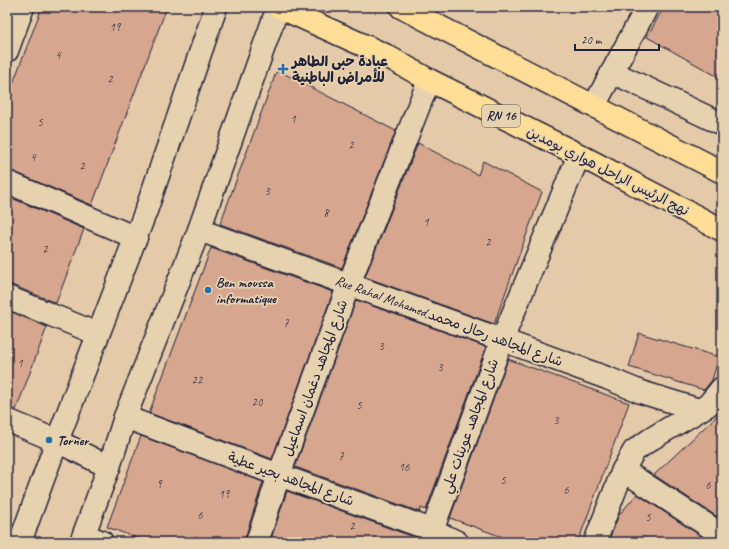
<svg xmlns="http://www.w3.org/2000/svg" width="729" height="549" font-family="Caveat,'Playpen Sans Arabic',sans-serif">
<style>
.building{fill:#d6a68e;stroke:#22223b}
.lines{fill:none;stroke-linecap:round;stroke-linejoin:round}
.minor-casing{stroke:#22223b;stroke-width:25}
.tertiary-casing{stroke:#22223b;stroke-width:25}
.primary-casing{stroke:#22223b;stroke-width:25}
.minor{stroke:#e7d2b0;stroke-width:22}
.tertiary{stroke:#e7d2b0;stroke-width:22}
.primary{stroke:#fedd96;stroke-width:22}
.poi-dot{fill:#1f6fb2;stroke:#e7d2b0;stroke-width:1.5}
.labels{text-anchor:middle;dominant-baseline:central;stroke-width:3.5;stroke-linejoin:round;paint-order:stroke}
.number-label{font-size:12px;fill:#4f4350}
.shield{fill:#e7d2b0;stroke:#5d575e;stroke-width:1}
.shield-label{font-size:13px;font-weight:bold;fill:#22223b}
.poi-label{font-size:14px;font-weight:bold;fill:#22223b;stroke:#e7d2b0;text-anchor:start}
.street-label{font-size:14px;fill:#22223b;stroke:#e7d2b0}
</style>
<rect width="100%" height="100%" fill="#e5caaa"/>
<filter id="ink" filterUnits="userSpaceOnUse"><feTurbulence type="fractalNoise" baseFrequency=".025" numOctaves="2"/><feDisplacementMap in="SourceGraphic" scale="8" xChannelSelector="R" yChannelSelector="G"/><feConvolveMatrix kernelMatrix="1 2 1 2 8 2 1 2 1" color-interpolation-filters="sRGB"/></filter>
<g filter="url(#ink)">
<g class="building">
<polygon points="42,7 167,7 92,205 12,171 7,170 7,99"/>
<polygon points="664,7 722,7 722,79 647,37"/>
<polygon points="277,70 396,131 342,268 220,224"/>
<polygon points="418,143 478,175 483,161 542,192 494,324 365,277"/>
<polygon points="7,196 84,229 56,303 12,285 7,285"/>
<polygon points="211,248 333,292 272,459 149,413"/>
<polygon points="356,300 486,347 426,510 421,508 420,512 295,467"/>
<polygon points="7,310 47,327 16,410 7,408"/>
<polygon points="639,333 719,357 712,380 704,390 629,367"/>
<polygon points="508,359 629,403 578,542 516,542 450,518"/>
<polygon points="722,411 722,520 654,475"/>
<polygon points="141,436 263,482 245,538 245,542 148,542 107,527"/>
<polygon points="287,491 411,536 409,542 270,542"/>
<polygon points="637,494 710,542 608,542 619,515"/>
</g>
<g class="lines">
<defs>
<g id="minor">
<polyline points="7,51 23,7"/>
<polyline points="612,72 722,124"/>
<polyline points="7,182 136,238"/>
<polyline points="199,230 607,378 641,392 699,410"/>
<polyline points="7,297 98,334"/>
<polyline points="125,417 279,475 432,530 457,542"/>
<polyline points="7,420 57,441 109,467"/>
<polyline points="623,470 722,535"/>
<polyline points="84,535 102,542"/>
<polyline points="257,542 279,475 349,284 429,80"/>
<polyline points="428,542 502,340 579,155"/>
<polyline points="595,542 623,470 634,451 651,439 708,405 722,388"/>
</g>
<g id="tertiary">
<polyline points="594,106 647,7"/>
<polyline points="20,542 57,441 147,208 216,7"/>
<polyline points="81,542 109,467 125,417 199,230 278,7"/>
</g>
<g id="primary">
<polyline points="279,7 385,55 429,80 579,155 722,230"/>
<polyline points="401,7 722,172"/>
</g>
</defs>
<use href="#minor" class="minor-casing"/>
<use href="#tertiary" class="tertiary-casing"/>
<use href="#primary" class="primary-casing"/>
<use href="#minor" class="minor"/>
<use href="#tertiary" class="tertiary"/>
<use href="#primary" class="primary"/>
</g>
</g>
<g class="poi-dot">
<path d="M281 63h4v4h4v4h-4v4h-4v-4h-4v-4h4z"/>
<circle cx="208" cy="290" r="4"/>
<circle cx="49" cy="440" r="4"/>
</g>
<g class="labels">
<g class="number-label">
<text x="115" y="27">19</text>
<text x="58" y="55">4</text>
<text x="110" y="79">2</text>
<text x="293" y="119">1</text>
<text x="40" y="122">5</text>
<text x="351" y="145">2</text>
<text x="33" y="157">4</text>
<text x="82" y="166">2</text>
<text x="267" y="191">3</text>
<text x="326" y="213">8</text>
<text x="426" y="222">1</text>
<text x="488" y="242">2</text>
<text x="45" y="249">2</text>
<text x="286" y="323">7</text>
<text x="381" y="346">3</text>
<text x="20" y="363">1</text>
<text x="440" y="367">3</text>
<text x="197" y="380">22</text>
<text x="257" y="402">20</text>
<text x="359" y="405">5</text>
<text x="556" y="420">3</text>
<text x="341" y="456">7</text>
<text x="404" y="467">16</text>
<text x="503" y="480">5</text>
<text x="159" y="484">9</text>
<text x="708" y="485">6</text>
<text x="566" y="490">6</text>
<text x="224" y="494">19</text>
<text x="200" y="515">6</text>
<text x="648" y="517">5</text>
<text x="352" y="526">2</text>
</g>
<rect class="shield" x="482" y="105" width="38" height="22" rx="3"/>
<g class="shield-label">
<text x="501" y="116">RN 16</text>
</g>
<g class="poi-label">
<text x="292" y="61">عيادة حبى الطاهر<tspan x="292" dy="16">للأمراض الباطنية</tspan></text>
<text x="216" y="282">Ben moussa<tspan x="216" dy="16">informatique</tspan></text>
<text x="57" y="440">Torner</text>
</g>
<g class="street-label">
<text transform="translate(608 171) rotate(27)">نهج الرئيس الراحل هواري بومدين</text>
<text transform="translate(449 321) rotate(20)">Rue Rahal Mohamed,شارع المجاهد رحال محمد</text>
<text transform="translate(315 378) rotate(-70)">شارع المجاهد دغمان اسماعيل</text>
<text transform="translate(470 426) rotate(-70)">شارع المجاهد عوينات علي</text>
<text transform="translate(291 479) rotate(20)">شارع المجاهد بحير عطية</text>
</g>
</g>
<rect width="729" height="549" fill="none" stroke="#e7d2b0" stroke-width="24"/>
<rect x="12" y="12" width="705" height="525" fill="none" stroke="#22223b" stroke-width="1.5" filter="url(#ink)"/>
<path d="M575 44v6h84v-6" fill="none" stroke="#22223b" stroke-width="2"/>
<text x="581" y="44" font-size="12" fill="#22223b" stroke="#e7d2b0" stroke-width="3" paint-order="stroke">20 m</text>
</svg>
